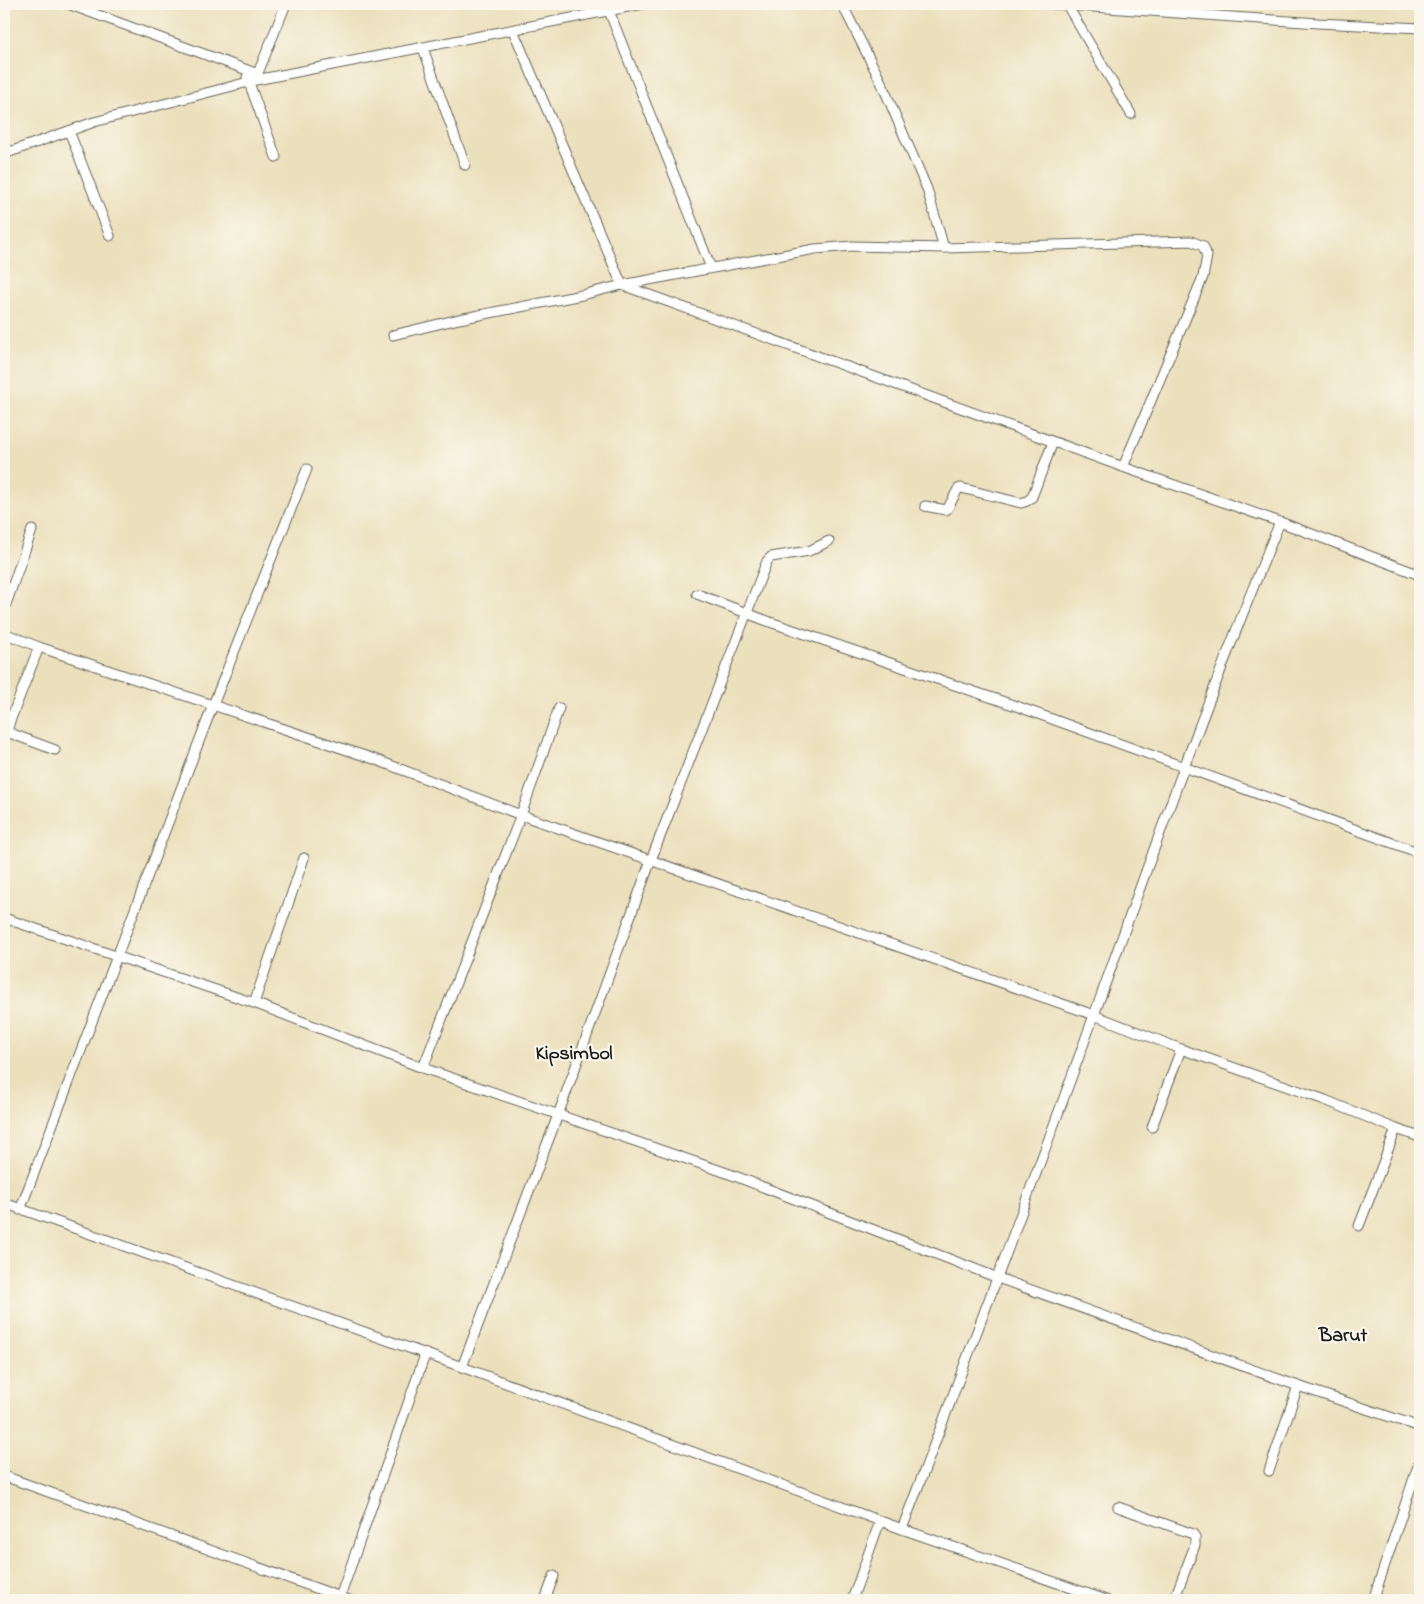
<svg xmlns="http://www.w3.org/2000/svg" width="1424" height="1604" font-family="'Indie Flower',sans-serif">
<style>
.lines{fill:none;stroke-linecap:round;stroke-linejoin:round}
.minor-casing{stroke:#646154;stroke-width:11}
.minor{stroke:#fff;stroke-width:9}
.labels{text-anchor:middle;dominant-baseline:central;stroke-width:4.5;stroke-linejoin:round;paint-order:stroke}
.quarter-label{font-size:20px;font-weight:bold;fill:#1c1c1c;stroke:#fbf7ec}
</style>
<rect width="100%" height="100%" fill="#fbf7ec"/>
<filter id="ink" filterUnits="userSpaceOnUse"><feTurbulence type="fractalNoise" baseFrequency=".02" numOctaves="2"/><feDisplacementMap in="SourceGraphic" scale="10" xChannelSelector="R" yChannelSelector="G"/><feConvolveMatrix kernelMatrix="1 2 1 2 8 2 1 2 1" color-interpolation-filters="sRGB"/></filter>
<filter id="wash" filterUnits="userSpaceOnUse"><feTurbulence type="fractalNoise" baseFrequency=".0096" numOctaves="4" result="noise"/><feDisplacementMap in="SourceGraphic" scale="20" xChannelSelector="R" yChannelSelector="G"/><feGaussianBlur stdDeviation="1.12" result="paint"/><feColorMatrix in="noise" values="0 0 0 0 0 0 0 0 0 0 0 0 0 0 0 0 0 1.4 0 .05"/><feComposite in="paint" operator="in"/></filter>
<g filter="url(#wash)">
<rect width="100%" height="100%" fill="#ebe0bc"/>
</g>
<g filter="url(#ink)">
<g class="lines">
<defs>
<g id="minor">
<polyline points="68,4 258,74"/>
<polyline points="842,4 882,84 927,189 944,248"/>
<polyline points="1052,4 1318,23 1420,28"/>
<polyline points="1067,5 1131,114"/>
<polyline points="609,11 711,268"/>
<polyline points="513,30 622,285 1123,467 1280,522 1420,575"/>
<polyline points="423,48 465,165"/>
<polyline points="247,77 276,157"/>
<polyline points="256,78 286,4"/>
<polyline points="69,131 110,236"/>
<polyline points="4,154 94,122 256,80 643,4"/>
<polyline points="393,335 459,319 582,295 622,285 815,249 853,246 944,248 1191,241 1203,246 1207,256 1203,277 1123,467"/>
<polyline points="925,506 946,510 948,508 958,489 961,488 1021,503 1027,501 1032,497 1053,442"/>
<polyline points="697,594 770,622 1019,707 1420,853"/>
<polyline points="4,610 32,530"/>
<polyline points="4,633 39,647 374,759 521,815 1094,1015 1181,1049 1325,1100 1396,1129 1420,1137"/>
<polyline points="39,647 10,721 7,732 55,750"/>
<polyline points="4,918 254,1003 423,1068 727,1173 998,1278 1298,1386 1420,1427"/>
<polyline points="254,1003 304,858"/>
<polyline points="423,1068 521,815 559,708"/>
<polyline points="1152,1127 1181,1049"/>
<polyline points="4,1203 462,1367 902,1529 1106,1600"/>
<polyline points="20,1210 213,705 307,469"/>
<polyline points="1359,1226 1396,1129"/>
<polyline points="462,1367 558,1115 651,860 767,561 771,557 809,551 829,541"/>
<polyline points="1269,1471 1298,1386"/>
<polyline points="4,1476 349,1600"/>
<polyline points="1118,1507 1193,1534 1195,1537 1195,1545 1174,1600"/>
<path d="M902,1529c65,-170 129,-340 191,-511 60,-166 119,-333 187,-496"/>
<polyline points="340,1597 425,1355"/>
<polyline points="545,1600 554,1576"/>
<polyline points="852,1600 880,1521"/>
<polyline points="1373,1600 1420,1460"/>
</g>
</defs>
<use href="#minor" class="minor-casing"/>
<use href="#minor" class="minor"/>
</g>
</g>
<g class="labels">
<g class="quarter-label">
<text x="574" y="1054">Kipsimbol</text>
<text x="1343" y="1336">Barut</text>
</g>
</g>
<rect width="1424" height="1604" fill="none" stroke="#fbf7ec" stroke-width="20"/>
</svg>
